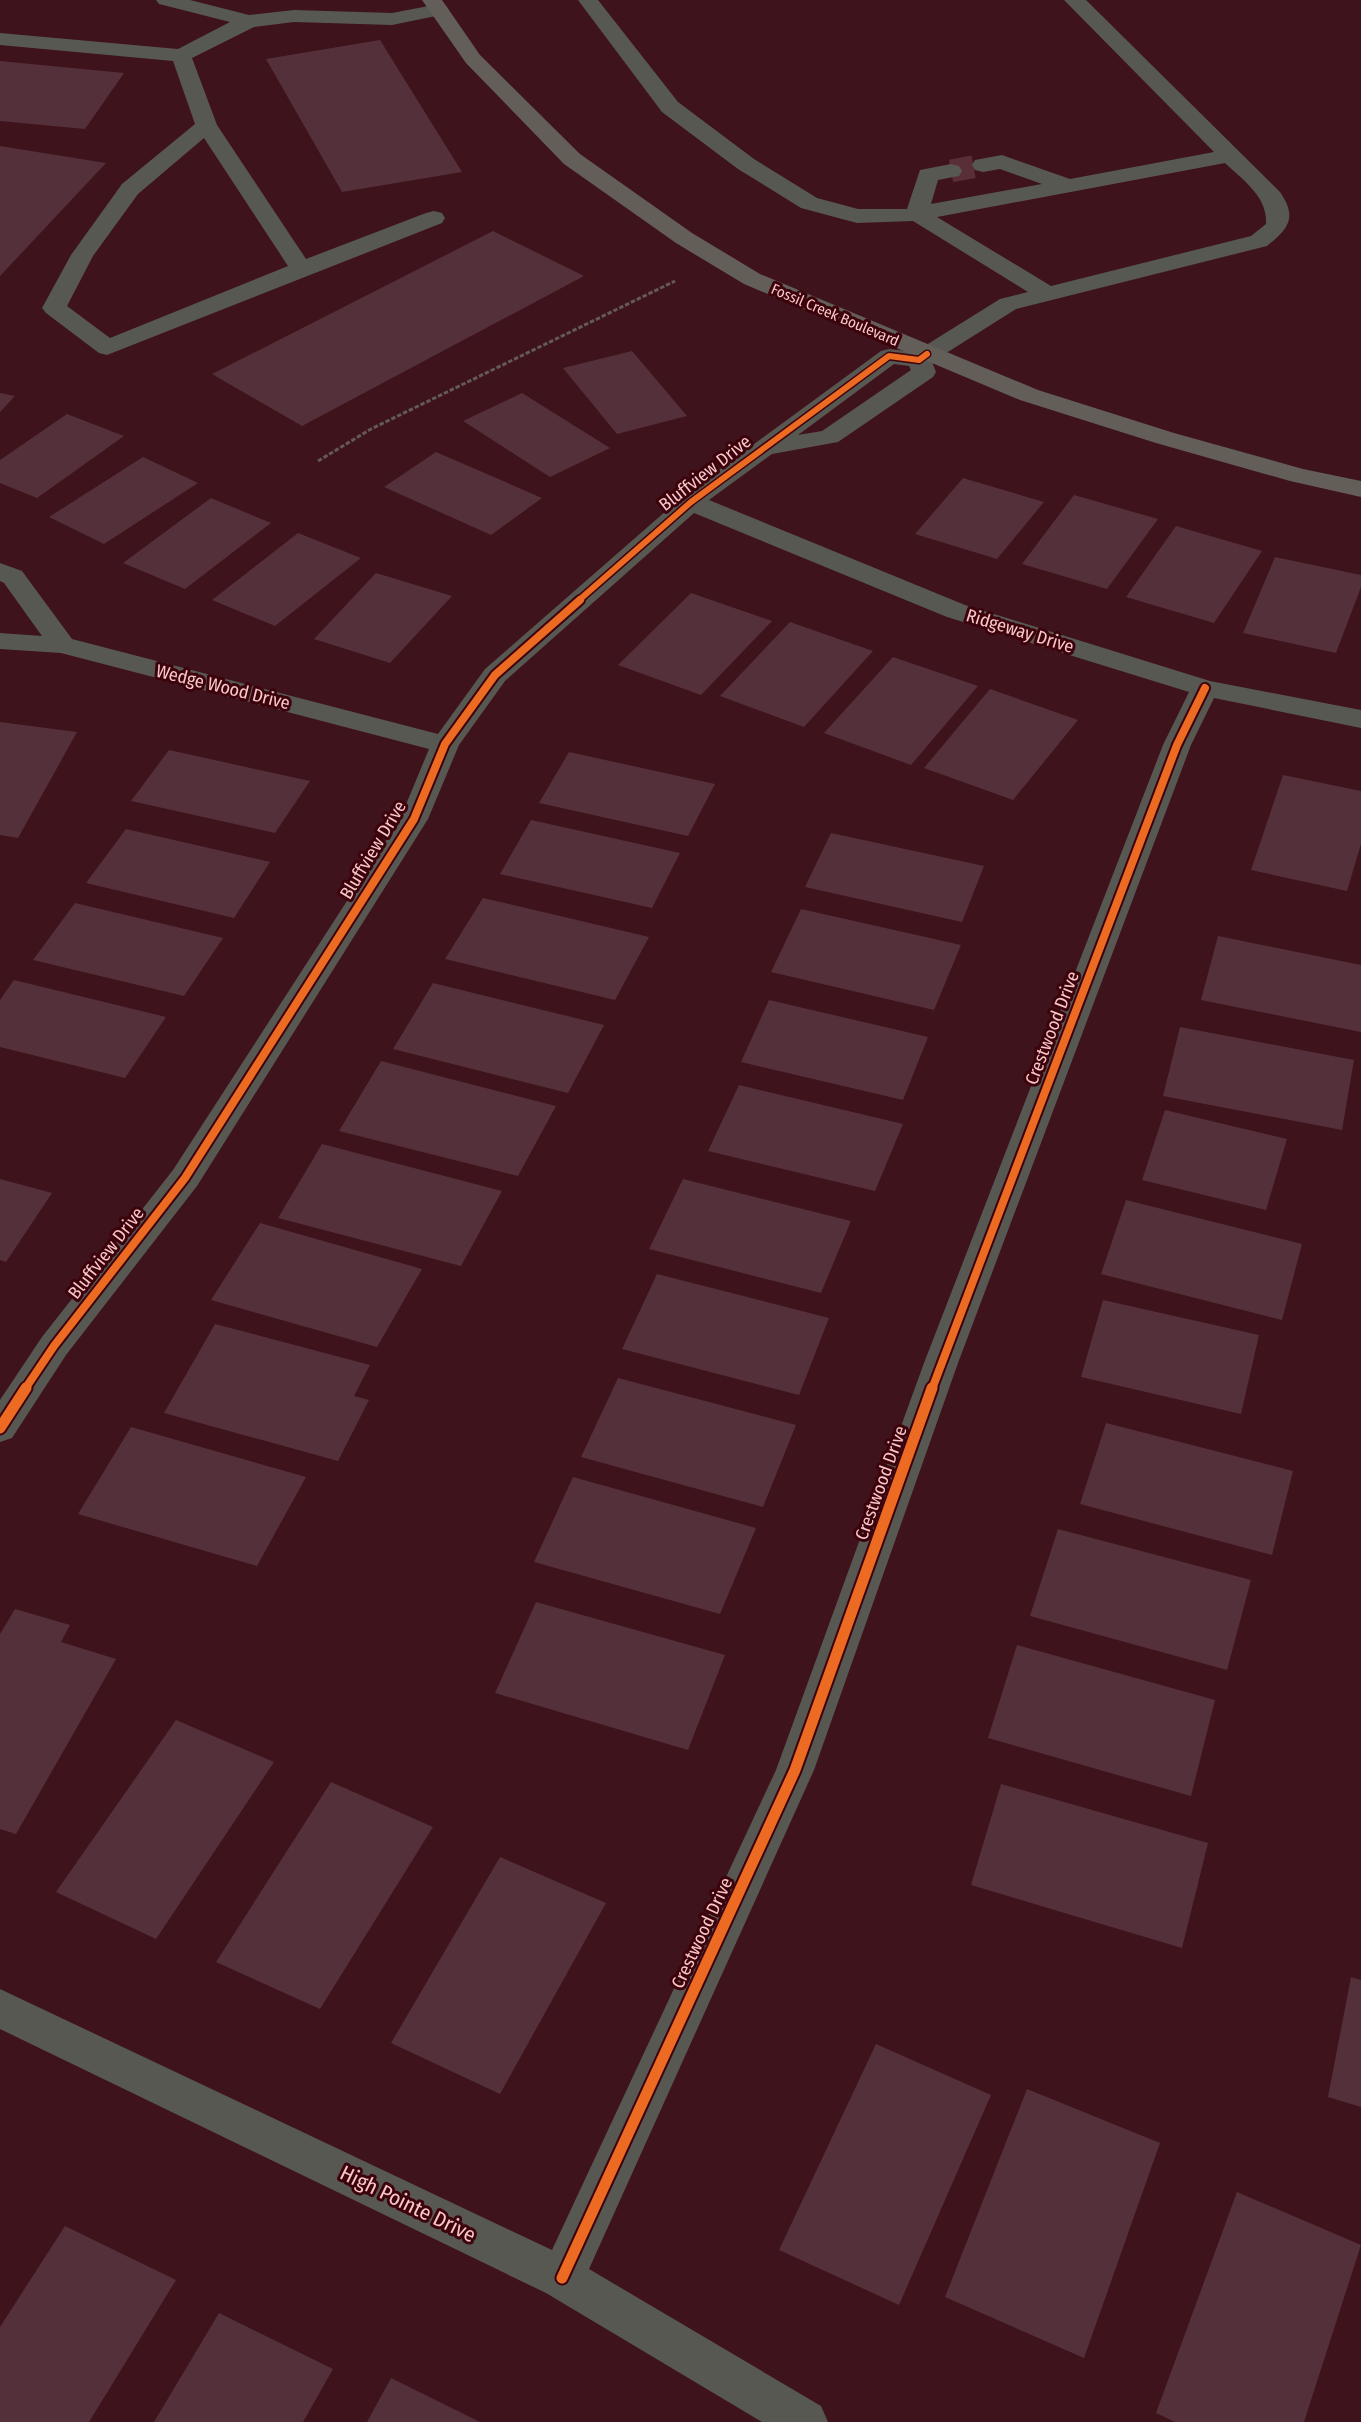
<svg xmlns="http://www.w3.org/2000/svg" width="1361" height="2422" font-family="'Fira Sans Condensed',sans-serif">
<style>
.building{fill:#54303a}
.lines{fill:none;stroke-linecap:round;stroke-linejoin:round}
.minor-tunnel{stroke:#5a2e36;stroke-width:23;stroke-dasharray:23 11;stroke-linecap:butt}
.path{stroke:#635957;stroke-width:3;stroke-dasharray:4.5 2;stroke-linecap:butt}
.minor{fill:#585852;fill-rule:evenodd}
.major{fill:#635f58;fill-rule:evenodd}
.cycleway-far2-casing{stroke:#3d030d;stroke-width:9}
.cycleway-far1-casing{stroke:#3d030d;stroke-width:12}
.cycleway-casing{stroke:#3d030d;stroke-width:15}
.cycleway-far2{stroke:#ed6a23;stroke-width:6}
.cycleway-far1{stroke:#ed6a23;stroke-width:8}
.cycleway{stroke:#ed6a23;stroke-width:11}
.labels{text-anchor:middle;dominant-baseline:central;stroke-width:6;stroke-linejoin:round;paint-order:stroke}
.far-street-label{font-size:15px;fill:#f8c8c8;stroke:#3d030d}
.street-label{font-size:18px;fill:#f8c8c8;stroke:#3d030d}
.near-street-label{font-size:21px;fill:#f8c8c8;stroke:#3d030d}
</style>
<rect width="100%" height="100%" fill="#3e131c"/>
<g class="building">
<polygon points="380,40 462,172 342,192 266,59"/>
<polygon points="0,61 124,73 85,129 0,121"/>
<polygon points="0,146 106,163 0,276"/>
<polygon points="493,231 584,276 302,426 212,374"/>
<polygon points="632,351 687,416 617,434 563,368"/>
<polygon points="0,393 15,396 0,412"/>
<polygon points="522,393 610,448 550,477 463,421"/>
<polygon points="67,414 124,436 37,498 0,483 0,460"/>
<polygon points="436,452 542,498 491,535 384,487"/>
<polygon points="143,457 198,483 104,544 49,517"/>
<polygon points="963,478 1044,502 997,559 915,534"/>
<polygon points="1074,495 1158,519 1107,589 1022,564"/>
<polygon points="211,498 271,523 185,589 123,563"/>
<polygon points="1176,526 1262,551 1214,623 1126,597"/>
<polygon points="298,533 361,558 275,626 212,600"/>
<polygon points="1275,557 1361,575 1361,587 1336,653 1243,633"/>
<polygon points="376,573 452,596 390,663 314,639"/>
<polygon points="691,593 772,621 701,695 618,665"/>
<polygon points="790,622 873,651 804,727 720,696"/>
<polygon points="893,657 978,686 911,765 824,733"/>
<polygon points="990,689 1078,720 1013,800 924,768"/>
<polygon points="0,722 77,732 18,838 0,835"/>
<polygon points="169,750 310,781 275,833 131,801"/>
<polygon points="569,752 715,784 688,836 539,803"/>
<polygon points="1283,775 1361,791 1361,844 1347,891 1251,870"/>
<polygon points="531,820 680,853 652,908 500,874"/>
<polygon points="126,829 270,862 234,918 86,883"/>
<polygon points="831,833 984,866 962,922 805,887"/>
<polygon points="483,898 649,937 615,1000 445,959"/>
<polygon points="75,903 223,938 184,996 33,960"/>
<polygon points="801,909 961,945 934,1010 771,972"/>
<polygon points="1218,936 1361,965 1361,1032 1201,1000"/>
<polygon points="14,980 166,1017 125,1078 0,1047 0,1000"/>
<polygon points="433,983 604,1025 568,1093 393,1049"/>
<polygon points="769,1000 928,1037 903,1100 741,1062"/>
<polygon points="1180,1027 1354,1060 1342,1130 1163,1096"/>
<polygon points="381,1061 556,1106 518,1176 339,1131"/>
<polygon points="739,1085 903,1124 875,1191 708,1151"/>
<polygon points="1165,1110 1287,1139 1266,1210 1142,1180"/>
<polygon points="322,1144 502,1191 461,1266 278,1218"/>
<polygon points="0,1179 52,1193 6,1262 0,1260"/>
<polygon points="683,1179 851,1221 821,1293 649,1249"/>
<polygon points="1126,1200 1302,1244 1282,1320 1101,1274"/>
<polygon points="260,1223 422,1269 377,1347 211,1300"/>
<polygon points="657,1274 829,1318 799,1395 622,1349"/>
<polygon points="1103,1300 1259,1335 1241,1414 1081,1377"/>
<polygon points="215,1324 370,1365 354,1396 369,1400 338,1461 164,1413"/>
<polygon points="618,1378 796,1425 763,1507 581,1457"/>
<polygon points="1106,1423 1293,1471 1272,1555 1080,1504"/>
<polygon points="131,1427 306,1477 257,1566 78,1514"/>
<polygon points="573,1477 756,1528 720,1614 534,1562"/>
<polygon points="1058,1529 1251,1580 1227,1670 1030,1616"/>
<polygon points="536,1602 725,1655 688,1750 495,1693"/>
<polygon points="15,1609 70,1625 61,1642 116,1659 16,1834 0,1829 0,1634"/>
<polygon points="1017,1645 1215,1700 1191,1796 988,1738"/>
<polygon points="176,1720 274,1762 156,1939 56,1892"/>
<polygon points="331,1782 433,1827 320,2009 216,1962"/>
<polygon points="1001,1784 1208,1843 1182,1948 971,1885"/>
<polygon points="500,1857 606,1903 500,2094 391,2043"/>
<polygon points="1351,1977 1361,1980 1361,2107 1328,2097"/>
<polygon points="876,2044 991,2095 899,2305 779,2250"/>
<polygon points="1027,2089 1160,2143 1084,2358 945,2297"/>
<polygon points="1237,2192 1361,2245 1304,2422 1175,2422 1156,2413"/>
<polygon points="65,2226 176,2280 89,2422 0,2422 0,2327"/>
<polygon points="219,2313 333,2369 303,2422 154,2422"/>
<polygon points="391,2378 480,2422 367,2422"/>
</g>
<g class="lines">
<polyline class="minor-tunnel" points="951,171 983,165"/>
<polyline class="path" points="318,461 371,429 675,281"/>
<g class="minor">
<path d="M156,0h34l59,15 45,-5 98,3 47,-9 7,2 3,4 -3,4 -54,11 -98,-3 -40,5 -62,31 25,67 89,134 120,-46 8,-2 8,2 3,5 -3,5 -335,132 -8,-2 -53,-40 -4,-5 29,-53 51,-71 73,-60 -22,-63 -173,-16v-12l178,16 52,-27 -71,-18zM204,138l84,128 -178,72 -43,-32 26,-50 45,-62z"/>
<path d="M578,0h20l80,102 76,57 63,39 41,11h49l13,-39 31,-6 8,2 3,5 -3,5 -21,4 -7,24 111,-20 -42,-15 -17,3 -8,-2 -3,-5 3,-5 27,-5 68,24 144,-27 -150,-152h22l194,192c18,26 8,37 -13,54l-251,63 -84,53 4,10 -3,5 -95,65 -66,12 -63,46 256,105 245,76 151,29v18l-147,-30 -23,47 -233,618 -144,407 -225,499 232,137 7,16h-66l-216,-129 -546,-264v-40l552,261 224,-480 148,-407 239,-618 26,-53 -242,-75 -253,-104 -189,168 -46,64 -31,74 -231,367 -131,169 -54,83 -12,4v-42l42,-63 131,-167 227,-351 29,-70 -368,-96 -61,-4v-16l42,3 -38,-53 -4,-2v-18l22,8 50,68 366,95 47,-65 197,-172 199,-146 8,-2 26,3 85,-53 28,-7 -115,-71 -56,2 -56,-15 -63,-39 -76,-57zM1225,163c18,17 43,34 41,61l-15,12 -200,50 -114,-69zM894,364l15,2 2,4 -89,61 -24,4z"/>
</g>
<polygon class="major" points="422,0 442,0 480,55 580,154 692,233 760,274 1038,390 1174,433 1303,469 1361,481 1361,497 1290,481 1156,443 1020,400 744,284 676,243 564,164 466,63"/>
<defs>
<polyline id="cycleway-far2" points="578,601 691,502 889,356 919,360 927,354"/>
<g id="cycleway-far1">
<polyline points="25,1389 54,1346 185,1178 414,819 445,744 495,675 580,600"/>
<polyline points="932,1389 1177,745 1205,688"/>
</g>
<g id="cycleway">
<polyline points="0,1428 26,1388"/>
<polyline points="562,2278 795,1770 932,1388"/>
</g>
</defs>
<use href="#cycleway-far2" class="cycleway-far2-casing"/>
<use href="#cycleway-far1" class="cycleway-far1-casing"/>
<use href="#cycleway" class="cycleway-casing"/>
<use href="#cycleway-far2" class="cycleway-far2"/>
<use href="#cycleway-far1" class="cycleway-far1"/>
<use href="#cycleway" class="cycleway"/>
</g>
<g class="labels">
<g class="far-street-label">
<text transform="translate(835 315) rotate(23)">Fossil Creek Boulevard</text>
</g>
<g class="street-label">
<text transform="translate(705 473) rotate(-38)">Bluffview Drive</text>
<text transform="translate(1020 631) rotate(17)">Ridgeway Drive</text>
<text transform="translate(223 687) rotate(14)">Wedge Wood Drive</text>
<text transform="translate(373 850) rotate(-59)">Bluffview Drive</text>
<text transform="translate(1052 1028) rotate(-69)">Crestwood Drive</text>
<text transform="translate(106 1253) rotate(-52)">Bluffview Drive</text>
<text transform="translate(881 1483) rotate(-70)">Crestwood Drive</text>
<text transform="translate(702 1933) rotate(-65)">Crestwood Drive</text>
</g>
<g class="near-street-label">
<text transform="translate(408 2204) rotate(26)">High Pointe Drive</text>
</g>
</g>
</svg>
